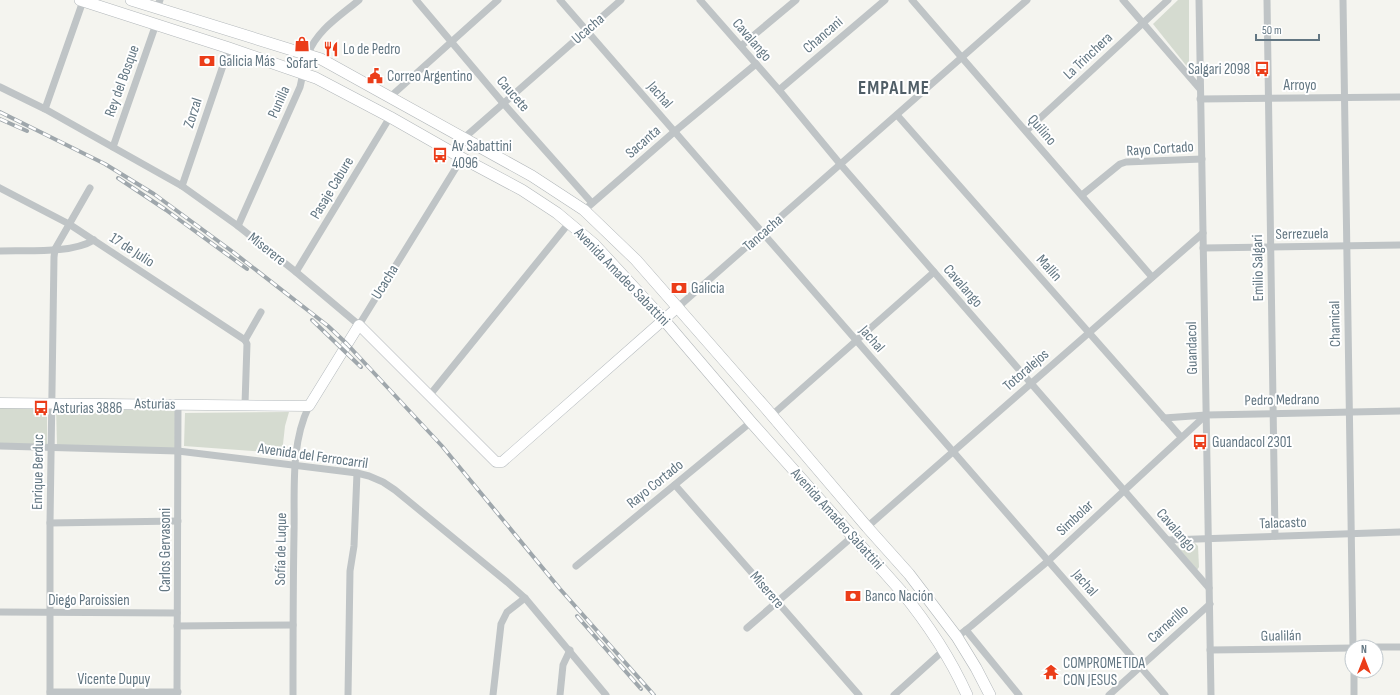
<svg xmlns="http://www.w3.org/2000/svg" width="1400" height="695" font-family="'Sofia Sans Condensed',sans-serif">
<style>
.green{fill:#d5dbd0}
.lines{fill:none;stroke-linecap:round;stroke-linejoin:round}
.secondary-casing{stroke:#b3b9bd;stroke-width:11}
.primary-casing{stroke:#b2b7ba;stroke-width:12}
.street{stroke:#bfc4c6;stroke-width:7}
.secondary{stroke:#fff;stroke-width:10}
.primary{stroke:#fff;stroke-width:11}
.rail-casing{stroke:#9fa7ac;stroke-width:4}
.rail{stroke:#fff;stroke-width:2.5;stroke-dasharray:8;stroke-linecap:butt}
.labels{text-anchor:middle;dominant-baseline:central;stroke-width:4;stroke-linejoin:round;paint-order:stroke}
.street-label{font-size:15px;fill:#627682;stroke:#fff}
.poi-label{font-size:15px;fill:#627682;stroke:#fff;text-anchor:start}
.district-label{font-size:19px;font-weight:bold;letter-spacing:1px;fill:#505e67;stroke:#fff}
</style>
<rect width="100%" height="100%" fill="#f4f4ef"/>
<g class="green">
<polygon points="1178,0 1189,0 1189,69 1153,24"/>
<polygon points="0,406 47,406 47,445 0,444"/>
<polygon points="56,406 175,407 175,449 57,445"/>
<polygon points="289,412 285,426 282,453 184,446 185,413"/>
<polygon points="1180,543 1195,543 1198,546 1199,567 1197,570 1177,546"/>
</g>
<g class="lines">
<defs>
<polyline id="secondary" points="0,403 309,406 359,325 496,462 502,462 678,307"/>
<g id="primary">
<path d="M80,0l149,48 87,30 74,39 72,41 60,32 35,23 37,31 70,76 87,102 150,169c27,33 48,64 66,104"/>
<polyline points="131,0 321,59 532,176 584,210 636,260 764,406 867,527 909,574 957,637 976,668 990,695"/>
</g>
</defs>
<use href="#secondary" class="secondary-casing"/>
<use href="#primary" class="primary-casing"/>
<g class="street">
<polyline points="416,0 503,103 592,203"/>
<polyline points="560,0 1165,695"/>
<polyline points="700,0 779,90 841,165 1209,588"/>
<polyline points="912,0 1152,277"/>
<polyline points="1123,0 1200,89"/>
<polyline points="1199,0 1211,695"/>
<polyline points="1267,0 1275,536"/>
<polyline points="1343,0 1353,647"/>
<polyline points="157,8 160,0"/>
<polyline points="741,46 796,0"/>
<polyline points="0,87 45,109 182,186 238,226 296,272 359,325 462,158"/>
<polyline points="779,90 885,0"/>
<polyline points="390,97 498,0"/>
<polyline points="1200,99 1400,97"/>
<polyline points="45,109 83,1"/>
<polyline points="897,115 1181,437"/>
<polyline points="1026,131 1168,0"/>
<polyline points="464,138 621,0"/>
<polyline points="113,147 156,24"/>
<polyline points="182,186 229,48"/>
<polyline points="0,188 69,224 245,340"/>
<polyline points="1082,195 1120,164 1126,162 1202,159"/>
<polyline points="589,206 674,132 756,64"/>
<path d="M238,226l62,-139c3,-11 3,-23 8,-33 9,-24 32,-38 51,-54"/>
<polyline points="1203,248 1400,245"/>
<path d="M0,251c27,-1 71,3 94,-11"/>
<polyline points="296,272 390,117"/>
<polyline points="678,307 1027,0"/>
<polyline points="429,396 569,223"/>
<polyline points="245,404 247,344 245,340 261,312"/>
<polyline points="772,415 934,272"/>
<polyline points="1164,418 1206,415 1400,411"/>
<polyline points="0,446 178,451 357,473 369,476 383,482 395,490 507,582 525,598 606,695"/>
<polyline points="675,485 859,695"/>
<polyline points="50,523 178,521"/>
<polyline points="867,527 1203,233"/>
<polyline points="1168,540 1400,532"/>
<polyline points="576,566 751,422"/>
<polyline points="0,612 177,613"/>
<polyline points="177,626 293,625"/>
<polyline points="747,628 852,537"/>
<polyline points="966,630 1019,695"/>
<polyline points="957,637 971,626 1048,561 1206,415"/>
<polyline points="1376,647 1400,647"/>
<polyline points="1210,650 1352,648"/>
<polyline points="1354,671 1354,695"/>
<polyline points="50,692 178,692"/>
<polyline points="50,695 50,523 54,257 55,249 90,188"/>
<polyline points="177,695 178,404"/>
<path d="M293,695c0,-54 0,-107 1,-161 1,-43 -4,-89 15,-128"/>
<polyline points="348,695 350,571 354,546 357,473"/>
<polyline points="493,695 501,624 507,612 525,598"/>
<polyline points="560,695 563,665 570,650"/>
<polyline points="894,695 944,650"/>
<polyline points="1109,695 1210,604"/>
</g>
<use href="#secondary" class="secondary"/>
<use href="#primary" class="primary"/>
<defs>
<g id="rail">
<polyline points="0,112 105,164 154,194 233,252 328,326 347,344 442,446 560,589 654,695"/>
<polyline points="0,119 27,131"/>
<polyline points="118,178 166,210 247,269"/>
<polyline points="312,320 361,367"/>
<polyline points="577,616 641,689"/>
</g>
</defs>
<use href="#rail" class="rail-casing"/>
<use href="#rail" class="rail"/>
</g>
<defs>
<symbol id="shop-bare" viewBox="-9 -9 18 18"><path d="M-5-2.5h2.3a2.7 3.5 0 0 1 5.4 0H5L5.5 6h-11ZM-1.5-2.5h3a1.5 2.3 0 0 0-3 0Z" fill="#eb3d19" stroke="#fff" stroke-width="2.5" paint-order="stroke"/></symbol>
<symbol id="restaurant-bare" viewBox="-9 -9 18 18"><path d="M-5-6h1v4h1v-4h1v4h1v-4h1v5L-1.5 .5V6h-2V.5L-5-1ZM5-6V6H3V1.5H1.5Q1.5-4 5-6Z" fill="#eb3d19" stroke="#fff" stroke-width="2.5" paint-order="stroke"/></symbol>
<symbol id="bank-bare" viewBox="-9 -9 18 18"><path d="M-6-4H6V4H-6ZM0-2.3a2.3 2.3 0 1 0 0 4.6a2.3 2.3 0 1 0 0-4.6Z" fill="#eb3d19" stroke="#fff" stroke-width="2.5" paint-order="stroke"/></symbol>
<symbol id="bus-bare" viewBox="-9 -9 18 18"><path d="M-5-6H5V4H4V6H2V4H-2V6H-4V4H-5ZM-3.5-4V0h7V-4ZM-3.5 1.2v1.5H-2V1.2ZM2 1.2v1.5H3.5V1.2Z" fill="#eb3d19" stroke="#fff" stroke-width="2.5" paint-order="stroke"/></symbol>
<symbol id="civic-bare" viewBox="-9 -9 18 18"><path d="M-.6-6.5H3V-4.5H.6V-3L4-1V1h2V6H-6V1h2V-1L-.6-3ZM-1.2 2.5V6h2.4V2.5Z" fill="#eb3d19" stroke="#fff" stroke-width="2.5" paint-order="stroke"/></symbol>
<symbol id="temple-bare" viewBox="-9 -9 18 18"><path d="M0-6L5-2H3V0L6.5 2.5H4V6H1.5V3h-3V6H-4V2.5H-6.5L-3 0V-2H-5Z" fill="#eb3d19" stroke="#fff" stroke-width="2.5" paint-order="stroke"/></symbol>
</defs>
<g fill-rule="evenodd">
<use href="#shop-bare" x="291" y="33" width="22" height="22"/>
<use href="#restaurant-bare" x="320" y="38" width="22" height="22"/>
<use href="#bank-bare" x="196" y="50" width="22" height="22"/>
<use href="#bus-bare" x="1251" y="58" width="22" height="22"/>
<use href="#civic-bare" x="364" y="65" width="22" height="22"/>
<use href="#bus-bare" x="429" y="144" width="22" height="22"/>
<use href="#bank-bare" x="668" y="277" width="22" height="22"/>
<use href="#bus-bare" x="30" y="397" width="22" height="22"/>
<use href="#bus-bare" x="1189" y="431" width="22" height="22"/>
<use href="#bank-bare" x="842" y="585" width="22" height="22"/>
<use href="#temple-bare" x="1040" y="661" width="22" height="22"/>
</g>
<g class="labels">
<g class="street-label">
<text transform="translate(588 29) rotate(-41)">Ucacha</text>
<text transform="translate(823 35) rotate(-41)">Chancani</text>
<text transform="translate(752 40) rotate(49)">Cavalango</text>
<text transform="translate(1088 56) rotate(-43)">La Trinchera</text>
<text transform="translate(122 81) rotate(-70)">Rey del Bosque</text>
<text x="1300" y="85">Arroyo</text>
<text transform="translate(513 94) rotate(49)">Caucete</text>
<text transform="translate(660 95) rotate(49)">Jachal</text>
<text transform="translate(279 102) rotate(-66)">Punilla</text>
<text transform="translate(193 113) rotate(-72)">Zorzal</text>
<text transform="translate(1042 130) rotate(49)">Quilino</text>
<text transform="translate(643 142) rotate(-41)">Sacanta</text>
<text transform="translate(1160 149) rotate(-4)">Rayo Cortado</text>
<text transform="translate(332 188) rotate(-59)">Pasaje Cabure</text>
<text transform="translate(763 233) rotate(-41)">Tancacha</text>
<text transform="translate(1302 234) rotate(-1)">Serrezuela</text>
<text transform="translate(267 249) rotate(38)">Miserere</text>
<text transform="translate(132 250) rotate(33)">17 de Julio</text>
<text transform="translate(1049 268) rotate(48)">Mallín</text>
<text transform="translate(1258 268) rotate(-91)">Emilio Salgari</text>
<text transform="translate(622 277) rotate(46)">Avenida Amadeo Sabattini</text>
<text transform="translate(385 282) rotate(-58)">Ucacha</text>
<text transform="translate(963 286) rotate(49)">Cavalango</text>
<text transform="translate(1335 324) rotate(-91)">Chamical</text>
<text transform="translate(872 339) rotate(49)">Jachal</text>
<text transform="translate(1192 348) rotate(-91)">Guandacol</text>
<text transform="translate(1026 370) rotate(-41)">Totoralejos</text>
<text transform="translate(1282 400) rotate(-1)">Pedro Medrano</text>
<text transform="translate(155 404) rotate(1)">Asturias</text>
<text transform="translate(313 456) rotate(8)">Avenida del Ferrocarril</text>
<text transform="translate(38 472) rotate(-89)">Enrique Berduc</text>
<text transform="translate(655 484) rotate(-39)">Rayo Cortado</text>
<text transform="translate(1075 518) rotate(-43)">Simbolar</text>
<text transform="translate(837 519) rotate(48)">Avenida Amadeo Sabattini</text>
<text transform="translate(1283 523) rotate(-2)">Talacasto</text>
<text transform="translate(1176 530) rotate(49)">Cavalango</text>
<text transform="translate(281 549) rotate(-89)">Sofía de Luque</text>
<text transform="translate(165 550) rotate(-90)">Carlos Gervasoni</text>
<text transform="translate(1085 583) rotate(49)">Jachal</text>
<text transform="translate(767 590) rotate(49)">Miserere</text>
<text x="89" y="600">Diego Paroissien</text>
<text transform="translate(1168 624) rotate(-42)">Carnerillo</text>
<text transform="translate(1281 636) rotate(-1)">Gualilán</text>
<text x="114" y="679">Vicente Dupuy</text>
</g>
<g class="poi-label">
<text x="343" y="49">Lo de Pedro</text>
<text x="219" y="61">Galicia Más</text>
<text x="302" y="63" text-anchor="middle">Sofart</text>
<text x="1250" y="69" text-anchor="end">Salgari 2098</text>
<text x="387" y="76">Correo Argentino</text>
<text x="452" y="146">Av Sabattini<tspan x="452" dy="17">4096</tspan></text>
<text x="691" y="288">Galicia</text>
<text x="53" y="408">Asturias 3886</text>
<text x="1212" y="442">Guandacol 2301</text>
<text x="865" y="596">Banco Nación</text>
<text x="1063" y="663">COMPROMETIDA<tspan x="1063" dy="17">CON JESUS</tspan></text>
</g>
<g class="district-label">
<text x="894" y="88">EMPALME</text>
</g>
</g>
<g transform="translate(1364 659)"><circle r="19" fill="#ffffff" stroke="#c0c8cd"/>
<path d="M0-3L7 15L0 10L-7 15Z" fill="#eb3d19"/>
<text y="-6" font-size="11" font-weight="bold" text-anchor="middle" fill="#627682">N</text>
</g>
<path d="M1256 34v6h63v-6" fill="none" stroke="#627682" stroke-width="2"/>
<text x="1262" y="34" font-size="12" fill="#627682" stroke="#ffffff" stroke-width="3" paint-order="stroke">50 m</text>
</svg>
